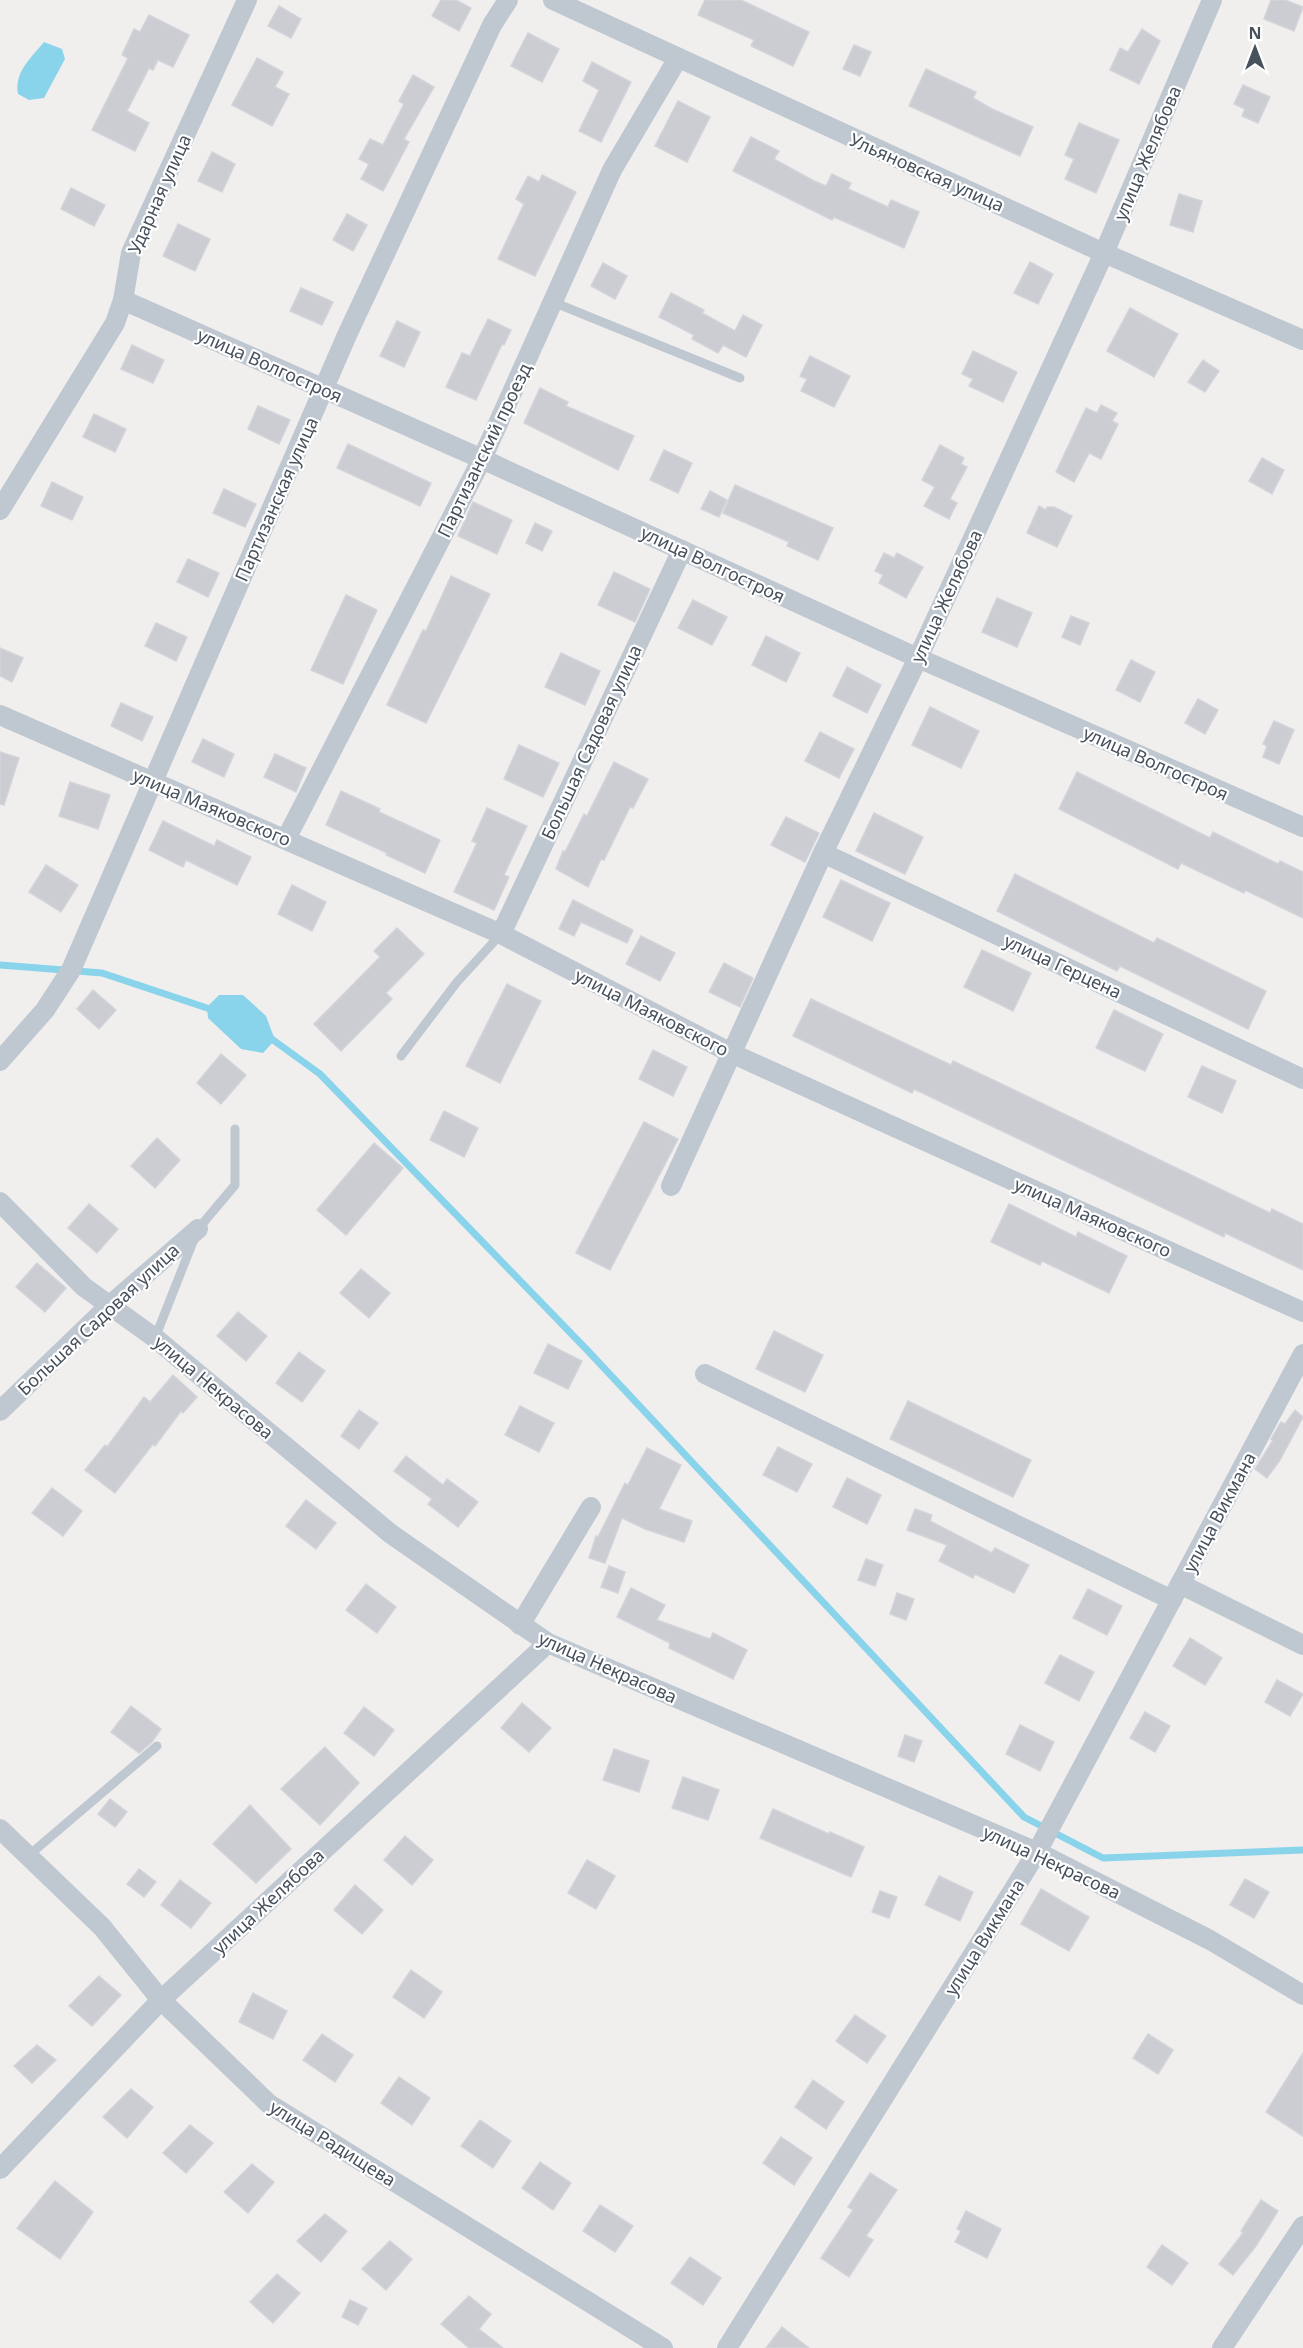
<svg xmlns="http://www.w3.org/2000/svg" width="1303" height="2348" font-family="'Noto Sans',sans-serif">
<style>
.water{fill:#8ad4eb}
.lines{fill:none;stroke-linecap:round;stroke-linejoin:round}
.stream{stroke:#8ad4eb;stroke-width:7}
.building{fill:#cbcdd3;stroke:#d3d4da;stroke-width:1.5}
.lane{stroke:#bfc8d1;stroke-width:9}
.street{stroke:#bfc8d1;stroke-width:20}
.labels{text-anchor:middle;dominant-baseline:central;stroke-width:4.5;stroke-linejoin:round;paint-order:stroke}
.street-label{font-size:18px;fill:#47515c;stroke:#fff}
</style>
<rect width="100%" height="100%" fill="#f1efee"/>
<g class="water">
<path d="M44,42l18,7 3,10 -21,39 -15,2 -11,-6c-4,-22 13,-36 26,-52z"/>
<polygon points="219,995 243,995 266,1016 275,1040 263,1053 241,1049 208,1018 207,1007"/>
</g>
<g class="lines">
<g class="stream">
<polyline points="0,965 102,973 213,1010"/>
<polyline points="269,1037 320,1074 589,1352 1024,1817 1103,1858 1303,1850"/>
</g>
</g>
<g class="building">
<polygon points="441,0 456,0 471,8 459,31 432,16"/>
<polygon points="705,0 741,0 809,32 793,66 751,46 754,40 698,15"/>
<polygon points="1271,0 1285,0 1303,7 1294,31 1264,19"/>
<polygon points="279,6 301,19 291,38 268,26"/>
<polygon points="149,15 189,35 173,67 158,60 153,70 149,68 127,111 149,123 135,151 92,130 128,58 122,55 134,29 140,32"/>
<polygon points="1142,29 1160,41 1139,84 1110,70 1120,48 1128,52"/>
<polygon points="528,33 559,49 542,82 511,66"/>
<polygon points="854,45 871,52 860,76 843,69"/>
<polygon points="257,58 283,72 275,87 289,94 272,126 232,105"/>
<polygon points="592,62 631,82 601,142 579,131 599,90 583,81"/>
<polygon points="926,69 976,92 973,98 992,109 1033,127 1020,156 909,106"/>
<polygon points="413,75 434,87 404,139 409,142 383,191 361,179 369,164 359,159 370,139 383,145 404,104 399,101"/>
<polygon points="1243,85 1270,97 1258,123 1242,116 1245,109 1234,104"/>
<polygon points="678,101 710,117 687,162 655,146"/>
<polygon points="1079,123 1119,140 1096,193 1065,179 1074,159 1065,155"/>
<polygon points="751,137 779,151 774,159 814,181 826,186 832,174 851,183 848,189 888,207 891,200 919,212 904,248 834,217 832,220 733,171"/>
<polygon points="212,152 235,164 222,192 198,181"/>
<polygon points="542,175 576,192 535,276 498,259 524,204 516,199 528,176 539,182"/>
<polygon points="71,188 105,205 94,226 61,209"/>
<polygon points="1179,194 1202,201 1193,232 1170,225"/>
<polygon points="347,214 367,225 353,251 333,240"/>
<polygon points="178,224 210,239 195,271 163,256"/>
<polygon points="1030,262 1053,274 1038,304 1014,293"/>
<polygon points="603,263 627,276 615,299 591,286"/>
<polygon points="301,288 333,302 322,325 290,311"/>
<polygon points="671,293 704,310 702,313 735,331 743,315 762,325 746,357 723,345 718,353 692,339 694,335 659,317"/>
<polygon points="1130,308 1178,334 1154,377 1107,351"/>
<polygon points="488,319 511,330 504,345 502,344 476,400 446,387 462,353 470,356"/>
<polygon points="397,321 420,332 404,367 380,356"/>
<polygon points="132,345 164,360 153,383 121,369"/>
<polygon points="973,351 1017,372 1003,402 969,386 973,379 962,374"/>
<polygon points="810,356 850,376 834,407 801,391 807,379 800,376"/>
<polygon points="1203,360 1219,371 1205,392 1188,382"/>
<polygon points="540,388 568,402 566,406 634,436 618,470 524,423"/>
<polygon points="1101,405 1117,413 1112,421 1118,424 1101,459 1089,453 1074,482 1056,472 1086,408 1097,413"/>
<polygon points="258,406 290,420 279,444 248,429"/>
<polygon points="94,414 126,429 115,452 83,437"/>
<polygon points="348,444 431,483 420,506 337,468"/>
<polygon points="940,445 964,458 961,464 967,467 950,499 957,503 949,519 924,506 935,487 922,480"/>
<polygon points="664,450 692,463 678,493 650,480"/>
<polygon points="1262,458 1284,470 1272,494 1249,481"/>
<polygon points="52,482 83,497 72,520 41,506"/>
<polygon points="735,485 833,528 818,560 787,546 789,542 723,513"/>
<polygon points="224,489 256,504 245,527 213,513"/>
<polygon points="710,491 727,500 719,517 701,509"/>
<polygon points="473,502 512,520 497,554 458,536"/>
<polygon points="1039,506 1046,510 1047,507 1054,507 1072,516 1057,547 1027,533"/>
<polygon points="535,523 552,531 542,551 526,543"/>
<polygon points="884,553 894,558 897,553 923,567 906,598 879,583 883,575 875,571"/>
<polygon points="188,559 219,573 208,597 177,582"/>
<polygon points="614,572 650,589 635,622 598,605"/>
<polygon points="451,576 490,594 426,723 387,705 423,630 426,631"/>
<polygon points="346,595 377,610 343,684 311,670"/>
<polygon points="997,598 1032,613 1017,647 982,632"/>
<polygon points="693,600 727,617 712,645 678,628"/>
<polygon points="1071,616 1089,623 1080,645 1062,637"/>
<polygon points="156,623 187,637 176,661 145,646"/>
<polygon points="766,636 800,653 786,682 752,665"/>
<polygon points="0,648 23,658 12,682 0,676"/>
<polygon points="561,653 600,671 585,705 545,687"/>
<polygon points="1131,660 1155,672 1140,702 1116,690"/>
<polygon points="847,667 881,685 867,713 833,696"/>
<polygon points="1198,699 1218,710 1205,734 1185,723"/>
<polygon points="121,703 153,717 142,741 111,726"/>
<polygon points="930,707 979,731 961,768 912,745"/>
<polygon points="1274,721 1294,730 1279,764 1263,757 1267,746 1263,744"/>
<polygon points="820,732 854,749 839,778 805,761"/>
<polygon points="203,739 234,754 224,777 192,762"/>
<polygon points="519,745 559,763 543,797 504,779"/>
<polygon points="0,752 19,758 4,805 0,804"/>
<polygon points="275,754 306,768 296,792 264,777"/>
<polygon points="614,762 648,779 633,808 630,807 604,860 601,859 588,887 556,869 563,851 565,852 584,814 587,816"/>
<polygon points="1077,772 1210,838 1213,832 1278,864 1280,861 1303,872 1303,918 1245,890 1244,893 1181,863 1178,869 1059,809"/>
<polygon points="70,782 110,795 98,829 59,816"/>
<polygon points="341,791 380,809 379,812 440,840 425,873 386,855 387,853 326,825"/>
<polygon points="487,808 527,826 504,875 509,877 494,910 454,892 477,843 472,841"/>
<polygon points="874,813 923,837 905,874 856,851"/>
<polygon points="786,817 819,833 805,862 771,845"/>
<polygon points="163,821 214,846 217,840 251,857 237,885 186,860 183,867 149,850"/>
<polygon points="46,865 78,885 61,912 29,892"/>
<polygon points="1015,874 1154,943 1157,938 1266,991 1248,1029 1120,966 1117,971 997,911"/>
<polygon points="841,880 890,903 872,941 823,917"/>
<polygon points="292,885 326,902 312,931 278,914"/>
<polygon points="573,900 633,930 627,943 581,922 574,936 559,929"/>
<polygon points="397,928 424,954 386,993 392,999 341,1051 314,1024 380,957 374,951"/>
<polygon points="641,936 675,953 660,981 626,964"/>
<polygon points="982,950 1031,973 1013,1011 964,987"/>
<polygon points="724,963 753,978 740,1007 709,992"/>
<polygon points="507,984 541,1001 500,1083 466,1066"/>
<polygon points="93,990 116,1010 99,1029 77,1009"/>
<polygon points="811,999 951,1065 953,1061 1008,1087 1270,1213 1272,1209 1303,1224 1303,1270 1225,1233 1224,1237 914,1089 912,1093 793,1036"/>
<polygon points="1114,1010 1163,1034 1145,1071 1096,1048"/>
<polygon points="653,1050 687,1067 673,1096 639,1079"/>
<polygon points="221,1054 246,1075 221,1104 197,1083"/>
<polygon points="1202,1066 1236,1081 1222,1113 1188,1097"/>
<polygon points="444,1111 478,1128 464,1157 430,1140"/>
<polygon points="644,1122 678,1139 610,1270 576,1253"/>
<polygon points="157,1138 180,1160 155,1188 131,1166"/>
<polygon points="374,1143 403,1168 346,1235 317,1210"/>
<polygon points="89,1204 118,1229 97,1253 68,1228"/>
<polygon points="1009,1204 1076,1237 1078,1232 1127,1256 1109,1293 1042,1261 1040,1265 991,1242"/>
<polygon points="37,1263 66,1288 45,1312 16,1287"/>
<polygon points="361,1269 390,1293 369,1318 340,1293"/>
<polygon points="238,1312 267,1336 246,1361 217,1336"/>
<polygon points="774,1331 823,1355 805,1392 756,1369"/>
<polygon points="548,1344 582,1361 568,1389 534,1373"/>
<polygon points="299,1352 325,1371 302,1402 276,1383"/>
<polygon points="173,1375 197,1397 183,1413 181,1411 155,1446 153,1444 115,1493 85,1470 105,1445 107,1447 144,1397 150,1402"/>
<polygon points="908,1401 1031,1460 1013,1497 890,1439"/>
<polygon points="520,1406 554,1423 539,1452 505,1435"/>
<polygon points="359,1410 378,1423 359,1449 341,1436"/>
<polygon points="1295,1410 1303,1417 1280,1460 1267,1478 1255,1469 1273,1440 1271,1439 1281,1422 1285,1424"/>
<polygon points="778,1447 812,1464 797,1492 763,1475"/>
<polygon points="647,1448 681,1465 659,1509 692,1521 684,1542 645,1529 622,1518 605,1563 589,1558 596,1536 598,1537 625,1483 628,1485"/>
<polygon points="406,1456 443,1485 447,1479 478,1502 458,1527 428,1504 432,1499 394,1471"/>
<polygon points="847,1478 881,1495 867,1524 833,1507"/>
<polygon points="52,1488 82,1511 63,1536 32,1513"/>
<polygon points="306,1500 336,1523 316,1549 286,1526"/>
<polygon points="915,1509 932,1515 930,1521 992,1553 995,1548 1029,1565 1014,1593 975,1574 973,1578 939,1561 947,1545 907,1530"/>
<polygon points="866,1559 883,1565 875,1586 858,1580"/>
<polygon points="609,1566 625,1572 618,1593 601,1587"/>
<polygon points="366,1584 396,1607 377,1633 346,1610"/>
<polygon points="631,1588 665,1605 657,1620 710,1639 713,1633 747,1650 733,1679 669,1648 670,1643 617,1617"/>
<polygon points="1088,1589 1122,1606 1107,1635 1073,1618"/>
<polygon points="897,1593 914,1599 906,1620 890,1614"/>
<polygon points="1190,1638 1222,1658 1205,1685 1173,1666"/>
<polygon points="1060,1655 1094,1672 1079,1701 1045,1683"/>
<polygon points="1277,1680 1303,1694 1290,1716 1265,1702"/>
<polygon points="522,1703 551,1728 529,1752 501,1728"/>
<polygon points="131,1706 161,1729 152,1742 139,1753 111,1732"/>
<polygon points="364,1707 394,1730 374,1756 344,1733"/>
<polygon points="1145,1712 1170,1726 1155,1752 1130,1738"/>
<polygon points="1020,1725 1054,1742 1040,1771 1006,1754"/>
<polygon points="905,1735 922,1741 914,1762 898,1756"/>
<polygon points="325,1747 359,1783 320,1825 281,1789"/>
<polygon points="614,1749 649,1761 639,1792 603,1780"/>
<polygon points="683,1777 719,1790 708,1820 672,1808"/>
<polygon points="110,1799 127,1812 115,1827 98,1814"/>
<polygon points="250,1805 291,1849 256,1883 213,1844"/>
<polygon points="773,1809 829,1834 830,1832 864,1847 851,1877 760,1838"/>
<polygon points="405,1836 433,1860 412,1885 384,1860"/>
<polygon points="587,1860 615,1876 596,1909 568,1893"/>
<polygon points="139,1869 156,1882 144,1897 127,1884"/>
<polygon points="939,1876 973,1892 960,1921 925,1905"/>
<polygon points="1245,1879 1269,1892 1254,1918 1230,1905"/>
<polygon points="180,1880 211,1903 191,1928 161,1905"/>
<polygon points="355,1885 383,1910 362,1934 334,1910"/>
<polygon points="1041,1889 1089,1917 1069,1951 1021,1924"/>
<polygon points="880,1891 897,1897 889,1918 872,1912"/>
<polygon points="411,1970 442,1992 424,2018 393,1997"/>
<polygon points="99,1976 121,1995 92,2026 69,2006"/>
<polygon points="253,1993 287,2011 273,2039 239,2022"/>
<polygon points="855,2015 886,2036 867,2063 836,2041"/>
<polygon points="322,2034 353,2055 335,2082 303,2060"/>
<polygon points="1148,2034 1173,2050 1158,2074 1133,2058"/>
<polygon points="37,2045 56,2060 32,2083 14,2066"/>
<polygon points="1303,2053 1303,2136 1266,2112"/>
<polygon points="399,2077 430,2098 412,2125 381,2103"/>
<polygon points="813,2080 844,2102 826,2129 795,2107"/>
<polygon points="131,2089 153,2107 127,2138 103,2117"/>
<polygon points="480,2120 511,2141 493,2168 461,2146"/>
<polygon points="190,2125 213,2143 186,2173 163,2153"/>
<polygon points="781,2137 812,2158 794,2185 763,2163"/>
<polygon points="540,2162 571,2183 553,2210 522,2188"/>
<polygon points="252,2164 274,2182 248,2213 224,2192"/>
<polygon points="870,2173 897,2190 866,2236 873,2240 849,2277 821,2258 853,2210 848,2207"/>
<polygon points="55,2181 93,2212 60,2259 17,2228"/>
<polygon points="1261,2200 1278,2211 1256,2246 1233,2275 1219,2264 1243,2233 1241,2231"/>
<polygon points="600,2205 633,2226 615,2252 583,2231"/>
<polygon points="966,2211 1001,2229 987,2258 955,2242 961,2231 957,2229"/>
<polygon points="325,2214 347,2231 321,2262 297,2241"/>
<polygon points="390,2241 412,2259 386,2290 362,2269"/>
<polygon points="1162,2245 1188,2263 1172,2285 1147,2267"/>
<polygon points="690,2257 721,2278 703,2305 671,2283"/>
<polygon points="277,2274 300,2293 273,2323 250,2302"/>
<polygon points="469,2296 491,2314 479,2329 503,2348 469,2348 441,2324"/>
<polygon points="350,2300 367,2308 358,2325 342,2317"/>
<polygon points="782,2327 809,2348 766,2348"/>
</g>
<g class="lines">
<g class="lane">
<polyline points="553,302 740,378"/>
<polyline points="401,1056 457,982 501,934"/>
<polyline points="155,1338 198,1229 235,1185 235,1129"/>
<polyline points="28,1856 157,1746"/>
</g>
<g class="street">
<polyline points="553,0 1104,253 1303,340"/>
<polyline points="123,300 482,459 918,658 1303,827"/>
<polyline points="0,510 115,323 123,300 131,253 247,0"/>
<polyline points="0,715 501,934 731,1053 1303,1312"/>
<polyline points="286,839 482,459 612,170 678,58"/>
<polyline points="823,853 1303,1079"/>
<polyline points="501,934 682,550"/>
<polyline points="0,1061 45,1010 71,970 347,335 492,25 508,0"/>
<polyline points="671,1186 823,853 918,658 1104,253 1212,0"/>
<polyline points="0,1202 84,1287 155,1338 391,1534 548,1643 1037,1852 1210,1940 1303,1995"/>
<polyline points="705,1374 1172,1600"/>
<polyline points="0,1411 110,1305 198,1229"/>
<polyline points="1180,1584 1303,1645"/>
<polyline points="520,1625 591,1507"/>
<polyline points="0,1829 102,1927 161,2000 269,2104 663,2348"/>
<polyline points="0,2169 161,2000 548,1643"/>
<polyline points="727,2348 1037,1852 1303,1354"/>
<polyline points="1222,2348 1303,2226"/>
</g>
</g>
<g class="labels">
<g class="street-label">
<text transform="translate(1147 153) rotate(-67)">улица Желябова</text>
<text transform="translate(927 172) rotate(24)">Ульяновская улица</text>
<text transform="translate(159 194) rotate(-66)">Ударная улица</text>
<text transform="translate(270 365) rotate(24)">улица Волгостроя</text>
<text transform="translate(484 450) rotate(-64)">Партизанский проезд</text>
<text transform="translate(276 499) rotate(-66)">Партизанская улица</text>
<text transform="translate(713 564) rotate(25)">улица Волгостроя</text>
<text transform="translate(946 596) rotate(-65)">улица Желябова</text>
<text transform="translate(591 742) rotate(-65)">Большая Садовая улица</text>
<text transform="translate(1156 763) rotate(24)">улица Волгостроя</text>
<text transform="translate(212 807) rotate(23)">улица Маяковского</text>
<text transform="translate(1063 966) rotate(25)">улица Герцена</text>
<text transform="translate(652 1012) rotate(27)">улица Маяковского</text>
<text transform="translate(1093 1217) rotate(24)">улица Маяковского</text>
<text transform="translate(98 1319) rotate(-43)">Большая Садовая улица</text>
<text transform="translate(214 1387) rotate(40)">улица Некрасова</text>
<text transform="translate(1219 1512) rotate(-62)">улица Викмана</text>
<text transform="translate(608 1667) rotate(24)">улица Некрасова</text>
<text transform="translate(1052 1862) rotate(25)">улица Некрасова</text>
<text transform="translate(268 1901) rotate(-43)">улица Желябова</text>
<text transform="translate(984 1937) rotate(-58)">улица Викмана</text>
<text transform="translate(333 2143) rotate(32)">улица Радищева</text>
</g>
</g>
<g transform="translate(1255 48)" stroke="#ffffff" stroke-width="4.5" paint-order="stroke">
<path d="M0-4.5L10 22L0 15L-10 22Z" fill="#47515c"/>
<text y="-9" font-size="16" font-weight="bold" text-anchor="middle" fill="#47515c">N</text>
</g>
</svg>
